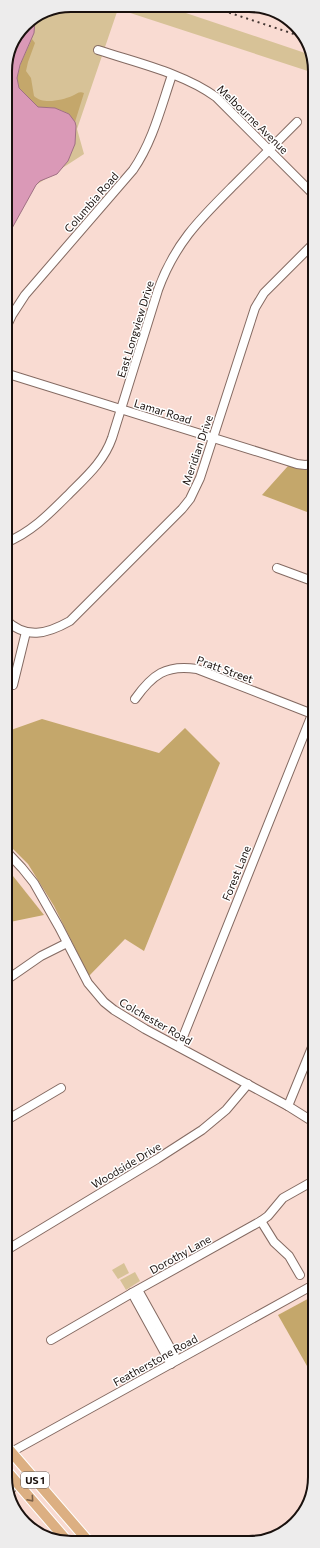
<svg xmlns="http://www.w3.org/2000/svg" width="320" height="1548" font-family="Commissioner,sans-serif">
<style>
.green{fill:#d7c297}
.forest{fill:#c4a76b}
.water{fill:#da99b7;stroke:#a07084}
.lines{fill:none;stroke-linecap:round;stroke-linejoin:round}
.minor-casing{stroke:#846a62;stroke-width:10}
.major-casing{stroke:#fff;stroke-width:12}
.minor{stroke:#fff;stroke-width:8}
.major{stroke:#dcaf82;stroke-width:10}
.rail{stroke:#443733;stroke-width:2;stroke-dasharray:2 4;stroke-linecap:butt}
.oneway{stroke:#7b6048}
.labels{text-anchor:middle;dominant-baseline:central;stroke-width:3;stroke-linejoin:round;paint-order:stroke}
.shield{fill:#fff;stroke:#5f5856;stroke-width:1}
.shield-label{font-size:10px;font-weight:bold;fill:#1a110e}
.street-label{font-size:11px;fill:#1a110e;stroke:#fff}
.rim{fill:none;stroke:#1a110e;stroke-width:2}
</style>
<rect width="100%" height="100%" fill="#f9dbd2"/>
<g class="green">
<polygon points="71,5 165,6 311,55 314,63 314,73 118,9 77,129 84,154 33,187 5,242 5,67 25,24"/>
<polygon points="124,1263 129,1273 118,1279 112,1270"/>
<polygon points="135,1272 140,1281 126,1290 120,1280"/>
</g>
<g class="forest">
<path d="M32,39l3,4 -7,19 -2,9 5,7 3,18c9,9 28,4 38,0 5,-2 7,-5 12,-3l-9,29 -6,-8 -6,-3 -8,-3 -17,-1 -19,-19 -2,-10 4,-15z"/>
<polygon points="288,466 311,471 315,470 315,515 262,495"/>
<polygon points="42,719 159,753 185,728 220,763 144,951 125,939 89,976 54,906 28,864 5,841 5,727 11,730"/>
<polygon points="5,868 13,876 44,915 5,923"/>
<polygon points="315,1295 315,1380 278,1315"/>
</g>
<polygon class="water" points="35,20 34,33 20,65 17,78 19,88 38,107 55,108 69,114 75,122 76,126 75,144 68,161 57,174 40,181 36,185 11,230 5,236 5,67 25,24"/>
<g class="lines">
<defs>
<g id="minor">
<path d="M98,50c39,13 85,23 118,47l98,98"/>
<path d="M5,330l7,-15 13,-20 108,-125c20,-29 28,-63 39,-95"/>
<polyline points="5,373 297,464 305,465 315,464"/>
<path d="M5,543c27,-11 45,-30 65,-50 17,-17 34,-32 42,-55l46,-148c17,-47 42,-71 76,-105 21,-21 42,-42 63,-63"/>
<polyline points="277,568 315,582"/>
<path d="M5,619c21,21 42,15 65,2l112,-112 8,-10 10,-21 55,-170 9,-15 51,-51"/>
<polyline points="13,685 26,632"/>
<path d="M135,699c17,-24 31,-35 62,-30l118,46"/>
<polyline points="5,850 22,868 34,883 59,927 88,983 104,1002 114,1010 145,1029 288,1106 315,1123"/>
<polyline points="5,981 41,956 67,943"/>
<polyline points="179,1047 315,707"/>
<polyline points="288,1106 315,1040"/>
<polyline points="5,1121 61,1088"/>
<polyline points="261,1221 274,1242 289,1256 300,1275"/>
<polyline points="5,1251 157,1159 202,1130 226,1110 248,1084"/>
<polyline points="138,1290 177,1360"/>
<polyline points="132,1293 171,1364"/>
<polyline points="51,1340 132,1293 261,1221 268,1216 283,1198 315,1180"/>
<polyline points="6,1455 315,1284"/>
<polyline points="8,1492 17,1483"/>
</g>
<g id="major">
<polyline points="6,1446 89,1542"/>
<polyline points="6,1470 68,1542"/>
</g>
</defs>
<use href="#minor" class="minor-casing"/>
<use href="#major" class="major-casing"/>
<use href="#minor" class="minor"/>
<use href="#major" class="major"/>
<polyline class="rail" points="212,7 303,37"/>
</g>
<defs><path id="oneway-chevron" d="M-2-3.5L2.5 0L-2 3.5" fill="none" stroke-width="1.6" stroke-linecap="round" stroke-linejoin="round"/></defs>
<use class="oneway" href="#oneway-chevron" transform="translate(31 1499) rotate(49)"/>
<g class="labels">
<rect class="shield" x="21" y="1472" width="28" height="16" rx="3"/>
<g class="shield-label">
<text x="35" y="1480">US 1</text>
</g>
<g class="street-label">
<text transform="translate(253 119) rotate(44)">Melbourne Avenue</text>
<text transform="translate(91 202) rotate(-49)">Columbia Road</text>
<text transform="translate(135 329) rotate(-73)">East Longview Drive</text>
<text transform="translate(163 411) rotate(17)">Lamar Road</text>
<text transform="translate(197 450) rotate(-71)">Meridian Drive</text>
<text transform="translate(225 669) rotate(20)">Pratt Street</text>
<text transform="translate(236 873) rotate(-68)">Forest Lane</text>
<text transform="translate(156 1021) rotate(30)">Colchester Road</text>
<text transform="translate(126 1165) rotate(-31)">Woodside Drive</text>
<text transform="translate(180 1254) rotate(-29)">Dorothy Lane</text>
<text transform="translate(155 1360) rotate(-29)">Featherstone Road</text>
</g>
</g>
<path d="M0 0H320V1548H0ZM71 12H249A59 59 0 0 1 308 71V1477A59 59 0 0 1 249 1536H71A59 59 0 0 1 12 1477V71A59 59 0 0 1 71 12Z" fill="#edecec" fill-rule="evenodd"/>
<path class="rim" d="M71 12H249A59 59 0 0 1 308 71V1477A59 59 0 0 1 249 1536H71A59 59 0 0 1 12 1477V71A59 59 0 0 1 71 12Z"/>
</svg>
